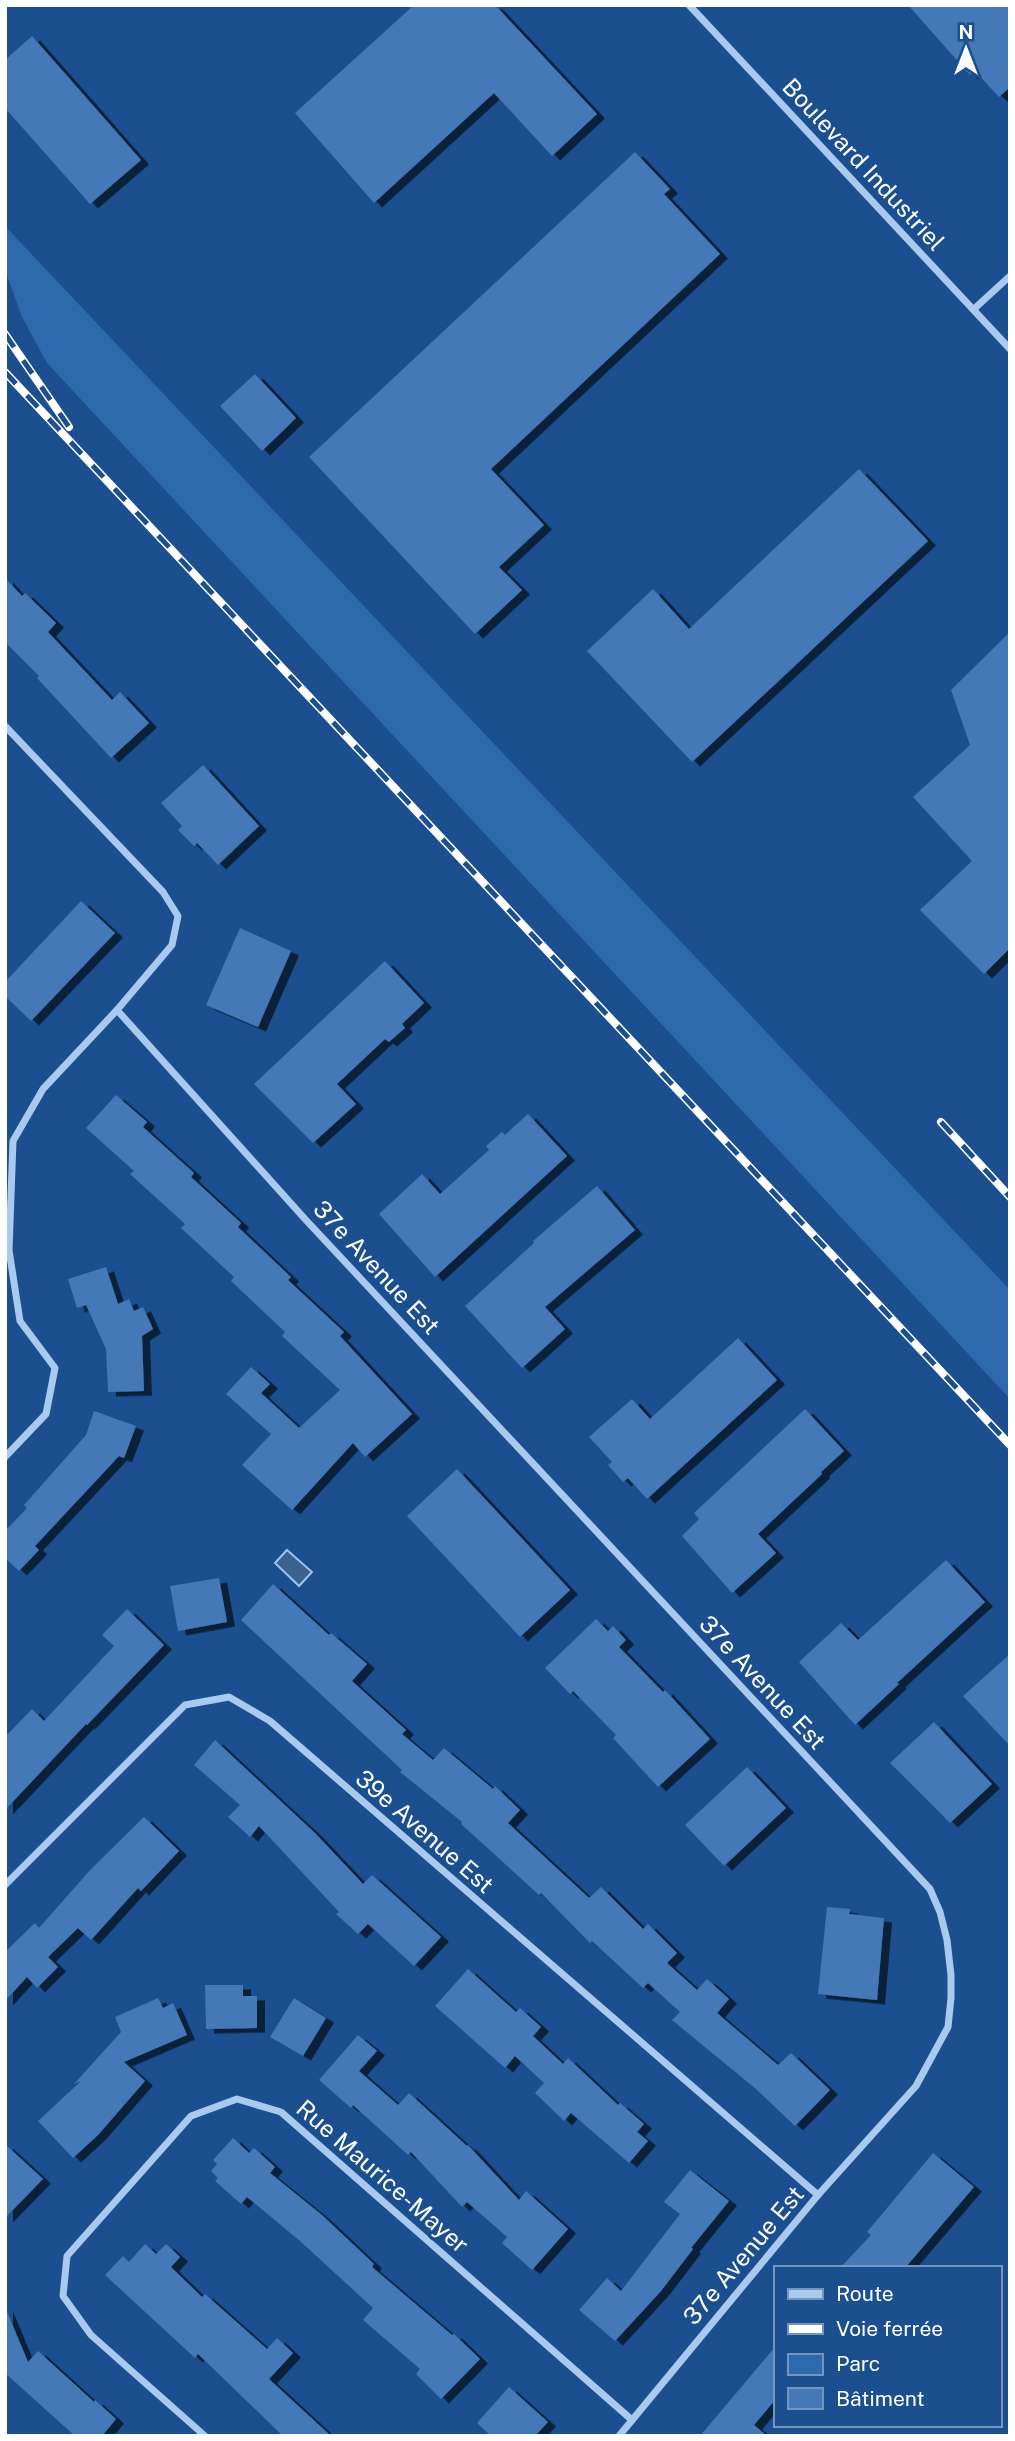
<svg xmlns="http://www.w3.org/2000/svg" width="1015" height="2441" font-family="'Public Sans',sans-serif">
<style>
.green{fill:#2e69ad}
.water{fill:#3c6290;stroke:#9cc4f0;stroke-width:2}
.building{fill:#4478b7;filter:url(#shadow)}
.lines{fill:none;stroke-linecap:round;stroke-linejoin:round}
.street{stroke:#a9c9ee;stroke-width:7}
.rail-casing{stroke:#fff;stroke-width:8}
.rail{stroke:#1b4f8f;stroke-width:5;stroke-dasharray:16;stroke-linecap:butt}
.labels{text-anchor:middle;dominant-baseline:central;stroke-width:7;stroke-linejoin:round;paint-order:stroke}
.street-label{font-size:24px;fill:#fff;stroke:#1b4f8f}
</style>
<defs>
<filter id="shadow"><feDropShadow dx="8" dy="4.5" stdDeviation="0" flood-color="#0009"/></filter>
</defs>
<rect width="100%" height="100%" fill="#1b4f8f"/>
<polygon class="green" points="5,226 1010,1290 1010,1399 47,363 22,317 5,270"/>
<polygon class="water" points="287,1550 312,1572 299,1586 275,1563"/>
<g class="building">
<polygon points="414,5 495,5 597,114 552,156 494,93 374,203 295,113"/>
<polygon points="908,5 1010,5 1010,87 999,97 974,70 970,75"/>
<polygon points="32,36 141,160 90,204 5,108 5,60"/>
<polygon points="635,152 670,189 664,194 720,254 491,469 544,525 499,567 522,590 475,634 309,457"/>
<polygon points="255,374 296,418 262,451 220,406"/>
<polygon points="859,469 928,541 692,762 587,651 653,589 689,629"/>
<polygon points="5,578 22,596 25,593 56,623 48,632 112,700 120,692 149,723 111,758 37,678 39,676 5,642"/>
<polygon points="1010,632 1010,948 984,974 920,910 972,861 913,797 970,745 951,690"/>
<polygon points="203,765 259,826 218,865 197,843 194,846 178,830 182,826 161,803"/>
<polygon points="81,901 115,933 31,1021 5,996 5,982"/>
<polygon points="240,928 291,951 258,1027 206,1005"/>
<polygon points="385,961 424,1003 402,1024 405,1028 389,1042 385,1039 337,1084 356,1104 313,1143 254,1084"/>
<polygon points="116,1095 147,1122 143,1127 194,1173 191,1177 241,1223 238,1227 291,1277 288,1280 344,1332 340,1336 412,1414 365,1457 353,1443 292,1510 242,1465 271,1434 226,1394 251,1367 270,1384 261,1393 299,1428 340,1390 282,1336 285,1332 231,1281 234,1277 181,1228 185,1224 130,1174 134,1171 86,1128"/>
<polygon points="528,1114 567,1156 435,1277 379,1214 422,1174 440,1194 489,1150 486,1146 502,1132 505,1135"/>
<polygon points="597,1186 635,1230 545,1307 565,1329 522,1368 465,1306 534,1243 533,1241"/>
<polygon points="106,1267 118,1304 129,1299 134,1311 143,1307 153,1329 142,1336 144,1391 108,1392 106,1349 86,1305 77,1308 68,1279"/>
<polygon points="738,1338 777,1380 647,1499 628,1478 623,1482 608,1465 612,1462 589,1437 632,1399 650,1419"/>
<polygon points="805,1409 844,1451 821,1472 822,1474 758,1534 776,1553 732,1593 682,1536 699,1519 694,1513"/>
<polygon points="94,1411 136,1426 124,1458 119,1456 35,1546 39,1550 19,1571 5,1558 5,1531 27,1508 24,1505 86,1435"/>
<polygon points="457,1469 570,1590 520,1637 407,1516"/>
<polygon points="946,1560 985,1602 897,1683 899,1684 855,1725 799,1662 841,1623 858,1640"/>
<polygon points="219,1578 227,1622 178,1631 170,1586"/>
<polygon points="273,1584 329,1635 331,1633 367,1664 352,1681 406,1730 402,1734 433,1760 444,1748 493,1789 495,1786 520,1810 508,1823 589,1898 601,1887 643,1929 648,1924 677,1953 667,1963 697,1990 707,1979 729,1999 717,2013 778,2065 791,2053 830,2090 795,2126 756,2089 672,2020 680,2012 648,1983 643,1988 592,1941 590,1943 541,1893 539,1895 461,1824 462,1822 400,1772 402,1770 241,1620"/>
<polygon points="127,1609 164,1645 87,1725 86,1724 5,1810 5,1737 32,1709 44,1721 114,1646 102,1635"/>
<polygon points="596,1619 608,1631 613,1626 626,1640 619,1647 663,1692 665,1690 710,1739 658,1787 613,1738 616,1735 573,1691 570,1694 545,1668"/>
<polygon points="1010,1654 1010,1746 963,1696"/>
<polygon points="934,1722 992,1784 950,1823 890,1763"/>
<polygon points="215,1740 315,1833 363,1884 372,1875 441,1937 414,1966 368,1924 358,1934 336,1914 339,1912 259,1826 250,1837 228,1817 240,1805 194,1765"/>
<polygon points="747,1767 786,1808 724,1866 685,1825"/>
<polygon points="144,1817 179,1851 141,1891 138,1888 91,1940 78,1928 48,1957 58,1967 37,1988 27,1977 5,2001 5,1952 35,1923 39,1928 92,1868"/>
<polygon points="827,1907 850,1909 849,1914 884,1918 877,2000 818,1994"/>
<polygon points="468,1969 516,2012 520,2008 541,2027 533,2036 563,2064 568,2058 618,2105 620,2103 644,2124 637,2132 648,2141 629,2163 571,2113 564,2121 535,2093 544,2083 515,2056 505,2068 435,2006"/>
<polygon points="205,1985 243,1985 243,1996 257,1996 257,2028 206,2029"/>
<polygon points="158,1998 163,2008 173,2003 187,2035 124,2062 145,2081 98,2135 73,2158 38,2121 81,2081 74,2084 121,2032 115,2017"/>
<polygon points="294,1998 326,2018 303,2056 270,2037"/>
<polygon points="358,2035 377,2051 359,2071 398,2105 409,2093 467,2146 468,2145 519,2200 526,2191 568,2229 532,2270 502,2243 507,2237 467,2202 462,2207 411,2152 408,2155 353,2105 351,2108 319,2080"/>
<polygon points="233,2138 249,2153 254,2148 275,2167 270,2173 322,2215 374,2264 372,2267 452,2335 454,2334 480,2359 441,2399 416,2374 420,2369 363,2320 373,2308 300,2241 247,2197 241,2204 215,2181 218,2178 211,2171 217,2164 213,2160"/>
<polygon points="5,2144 43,2179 5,2218"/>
<polygon points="933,2153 974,2187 905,2268 840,2268 871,2235 867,2232"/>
<polygon points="690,2170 729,2201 691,2248 693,2249 661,2291 615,2341 579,2310 607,2278 621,2291 680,2214 664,2202"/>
<polygon points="145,2244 156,2254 166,2244 180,2257 171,2267 202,2297 205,2294 267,2349 277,2338 293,2353 269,2379 331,2436 283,2436 198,2354 195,2358 105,2275 123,2256 129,2262"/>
<polygon points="5,2307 28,2362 38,2351 94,2402 95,2400 116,2419 102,2436 75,2436 5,2373"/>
<polygon points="775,2347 775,2400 754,2425 767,2436 700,2436"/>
<polygon points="509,2387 548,2422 535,2436 491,2436 477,2423"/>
</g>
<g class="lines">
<g class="street">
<polyline points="689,5 1010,349"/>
<polyline points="974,309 1010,276"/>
<polyline points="5,726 163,892 178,916 172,945 117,1010 43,1089 13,1141 9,1250 20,1321 55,1368 46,1414 5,1457"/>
<polyline points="117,1010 305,1219 930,1889 940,1912 947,1940 951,1975 951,1998 948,2027 916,2086 818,2195 619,2436"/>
<polyline points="5,1885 185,1705 229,1697 270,1721 818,2195"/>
<polyline points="205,2436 91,2335 63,2296 67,2256 191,2116 237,2099 281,2112 632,2420"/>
</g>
<defs>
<g id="rail">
<polyline points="5,334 69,427"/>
<polyline points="5,372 1010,1445"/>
<polyline points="941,1122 1010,1197"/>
</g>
</defs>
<use href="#rail" class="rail-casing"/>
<use href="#rail" class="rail"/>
</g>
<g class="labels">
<g class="street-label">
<text transform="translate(864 164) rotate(47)">Boulevard Industriel</text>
<text transform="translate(377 1267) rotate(47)">37e Avenue Est</text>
<text transform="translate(763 1682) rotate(47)">37e Avenue Est</text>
<text transform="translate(425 1831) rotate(41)">39e Avenue Est</text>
<text transform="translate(383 2176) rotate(41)">Rue Maurice-Mayer</text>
<text transform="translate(743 2255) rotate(-50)">37e Avenue Est</text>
</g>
</g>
<rect width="1015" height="2441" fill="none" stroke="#ffffff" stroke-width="14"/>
<rect x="774" y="2266" width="228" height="161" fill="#1b4f8f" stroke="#7695bc" stroke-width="2"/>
<rect x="788" y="2289" width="35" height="10" fill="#a9c9ee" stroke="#7695bc" stroke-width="2"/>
<text x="836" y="2301" font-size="21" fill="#ffffff">Route</text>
<rect x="788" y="2324" width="35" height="10" fill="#ffffff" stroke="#7695bc" stroke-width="2"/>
<text x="836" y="2336" font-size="21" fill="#ffffff">Voie ferrée</text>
<rect x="788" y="2354" width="35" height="21" fill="#2e69ad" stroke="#7695bc" stroke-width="2"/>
<text x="836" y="2371" font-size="21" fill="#ffffff">Parc</text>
<rect x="788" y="2388" width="35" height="21" fill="#4478b7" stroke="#7695bc" stroke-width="2"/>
<text x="836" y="2406" font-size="21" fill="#ffffff">Bâtiment</text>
<g transform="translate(966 49)" stroke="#1b4f8f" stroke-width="5" paint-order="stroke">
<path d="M0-5L12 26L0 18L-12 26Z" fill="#ffffff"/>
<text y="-10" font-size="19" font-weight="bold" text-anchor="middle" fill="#ffffff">N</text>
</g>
</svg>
